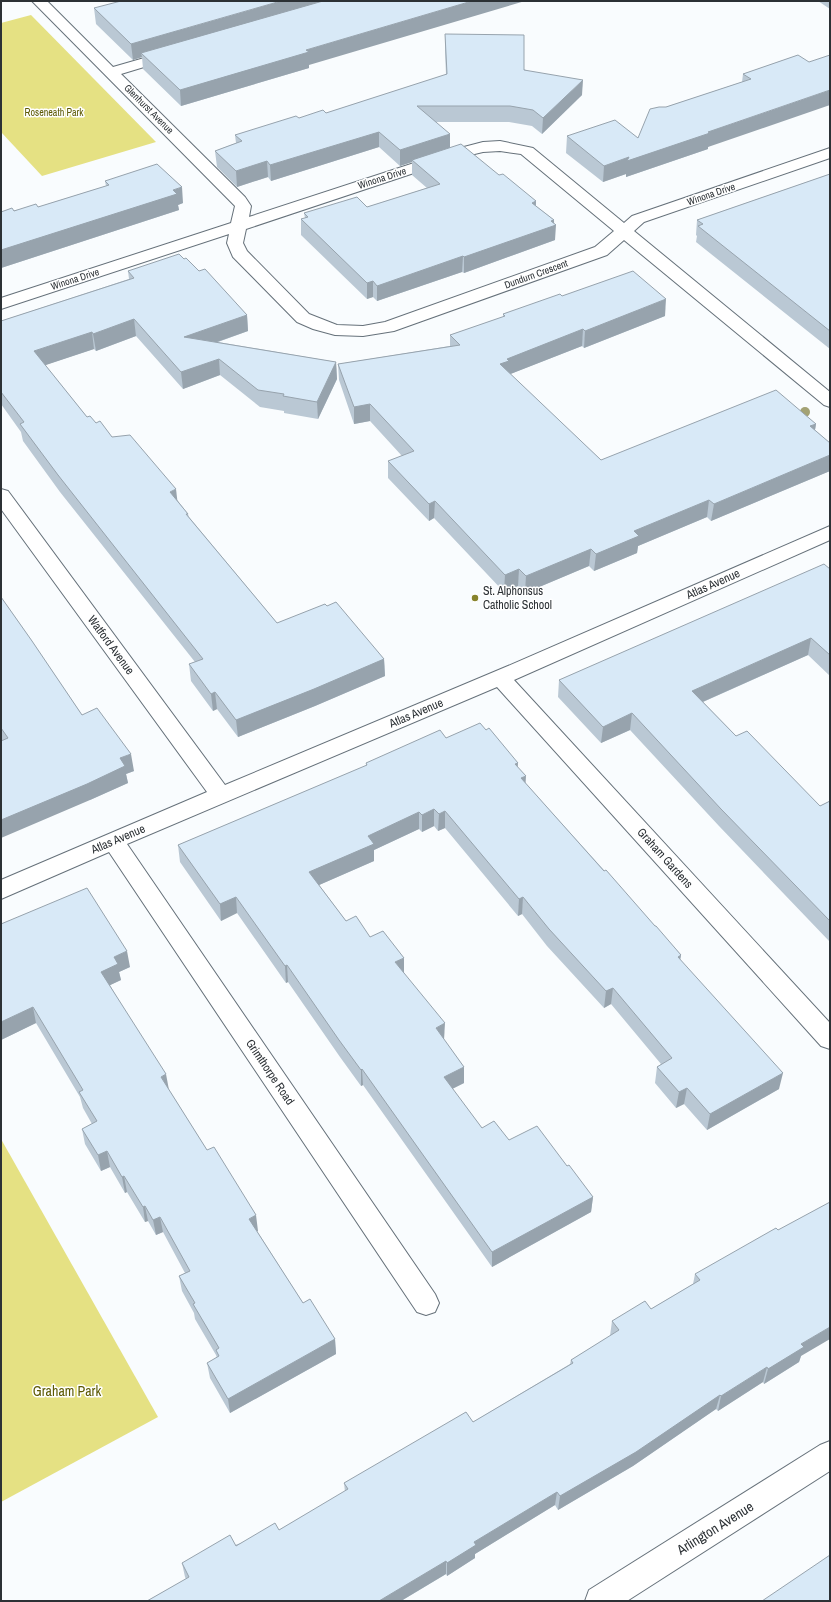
<svg xmlns="http://www.w3.org/2000/svg" width="831" height="1602" font-family="'Archivo Narrow',sans-serif">
<style>
.green{fill:#e5e183}
.lines{fill:none;stroke-linecap:round;stroke-linejoin:round}
.minor-casing{stroke:#66717a;stroke-width:2}
.minor{fill:#fff;fill-rule:evenodd}
.tree{fill:#a3a274}
.wall{fill:#bac8d4}
.shaded-wall{fill:#97a3ad}
.building{fill:#d8e9f7;stroke:#97a3ad}
.poi-dot{fill:#87832c;stroke:#fff;stroke-width:1.5}
.labels{text-anchor:middle;dominant-baseline:central;stroke-width:3;stroke-linejoin:round;paint-order:stroke}
.far-street-label{font-size:10px;fill:#2c3135;stroke:#fff}
.far-park-label{font-size:10px;fill:#5c5903;stroke:#fff}
.street-label{font-size:12px;fill:#2c3135;stroke:#fff}
.poi-label{font-size:12px;fill:#2c3135;stroke:#fff;text-anchor:start}
.near-park-label{font-size:14px;fill:#5c5903;stroke:#fff}
.near-street-label{font-size:14px;fill:#2c3135;stroke:#fff}
</style>
<rect width="100%" height="100%" fill="#f9fcfe"/>
<g class="green">
<polygon points="31,15 156,142 42,176 1,132 1,23"/>
<polygon points="1,1139 158,1417 1,1502"/>
</g>
<g class="lines">
<defs>
<g id="minor">
<path d="M32,1h15l66,66 59,-17 5,1 2,3 -2,3 -56,17 124,123 6,9 -2,11 211,-69 23,-6 17,-1 33,7 91,75 8,-7 198,-68v10l-186,64 -10,9 196,161v15l-6,-2 -200,-165 -17,15 -213,76 -31,5 -28,-1 -22,-6 -16,-7 -64,-65 -6,-14 2,-9 -228,75v-11l230,-75 4,-17zM500,151l21,3 93,77 -19,16 -210,75 -22,4 -26,-1 -28,-11 -62,-63 -4,-8 3,-14 216,-72 21,-5z"/>
<polygon points="1,489 8,491 225,785 508,666 830,526 830,540 514,680 830,1023 830,1049 821,1046 497,687 127,844 435,1294 439,1303 435,1312 426,1315 417,1312 109,852 1,899 1,880 207,792 1,509"/>
<polygon points="830,1441 830,1471 627,1601 585,1601 589,1590 820,1445"/>
</g>
</defs>
<use href="#minor" class="minor-casing"/>
<use href="#minor" class="minor"/>
</g>
<circle class="tree" cx="805" cy="412" r="5"/>
<g class="wall">
<polygon points="818,1 830,1 830,9"/>
<polygon points="94,8 309,65 309,68 181,106 143,69 142,57 133,60 96,24"/>
<polygon points="445,34 582,95 542,134 532,126 509,122 436,122 450,147 499,175 536,201 536,206 554,220 555,240 464,273 462,272 377,301 373,297 367,299 301,235 301,219 305,218 304,213 367,207 427,188 412,175 412,162 400,166 379,147 271,181 268,177 237,187 217,167 215,151 236,143 235,135 299,118 326,113 446,75 445,50"/>
<polygon points="798,55 708,147 708,149 626,177 626,174 603,182 566,153 567,136 638,138 666,107 742,82 743,74"/>
<polygon points="830,174 830,349 696,242 697,236 696,235 697,220"/>
<polygon points="105,181 183,203 178,205 179,210 1,268 1,212 38,207 106,186"/>
<polygon points="184,259 199,271 247,315 248,331 218,342 336,362 337,379 318,419 284,413 284,411 260,407 220,375 183,389 136,336 96,351 94,349 45,365 87,417 96,423 112,437 178,501 188,514 189,517 277,623 327,606 384,659 385,676 315,706 238,737 217,709 213,711 191,681 189,664 195,662 60,492 23,441 21,432 1,404 1,321 129,279 128,271"/>
<polygon points="562,296 665,316 584,348 582,346 510,374 601,460 816,424 815,430 830,443 830,471 711,521 707,517 638,546 637,553 594,571 589,566 525,593 518,586 504,592 434,518 429,521 388,478 388,461 402,456 370,421 354,424 339,380 338,364 450,346 450,335 503,317 503,314"/>
<polygon points="830,569 830,676 808,655 703,702 736,736 820,806 830,801 830,942 719,826 630,730 601,743 558,697 559,680"/>
<polygon points="1,597 82,715 134,771 126,774 128,783 90,800 2,740 1,739"/>
<polygon points="446,738 518,768 525,783 681,955 680,960 779,1089 707,1130 684,1104 676,1108 655,1083 657,1067 661,1064 611,1004 604,1008 547,946 522,914 518,916 445,828 438,831 434,826 422,832 419,829 374,850 374,861 319,885 346,921 370,937 404,973 444,1040 464,1067 464,1083 452,1089 482,1128 567,1166 593,1197 591,1212 492,1267 363,1085 361,1086 340,1057 288,982 286,983 237,913 221,921 180,862 178,845 366,766 366,763"/>
<polygon points="1,924 130,967 119,972 121,980 110,985 169,1090 258,1231 257,1231 303,1303 335,1339 336,1354 230,1413 210,1378 207,1363 217,1358 216,1355 195,1319 194,1313 182,1291 179,1276 185,1273 163,1232 156,1235 148,1221 145,1222 127,1192 125,1193 110,1167 101,1171 85,1144 82,1129 92,1124 83,1108 80,1097 36,1023 1,1040"/>
<polygon points="695,1274 801,1356 799,1362 764,1384 763,1382 718,1411 716,1409 633,1466 558,1510 555,1505 475,1554 475,1558 447,1576 446,1574 401,1601 147,1601 186,1579 185,1577 182,1563 279,1530 345,1492 344,1483 473,1422 570,1364 571,1360 610,1336 612,1321 651,1309 693,1284"/>
</g>
<g class="shaded-wall">
<polygon points="281,1 336,1 141,53 142,57 133,60 131,44"/>
<polygon points="472,1 525,1 309,65 309,68 181,106 180,90 306,50"/>
<polygon points="583,80 582,95 542,134 543,118"/>
<polygon points="830,90 830,105 708,147 708,149 626,177 626,174 603,182 604,166 629,157 708,132"/>
<polygon points="379,132 379,147 271,181 270,165"/>
<polygon points="450,134 450,150 412,160 412,162 400,166 400,150"/>
<polygon points="267,161 268,177 237,187 236,171"/>
<polygon points="182,187 183,203 178,205 179,210 1,268 1,250"/>
<polygon points="536,201 535,217 532,203"/>
<polygon points="554,220 554,225 556,225 555,240 464,273 464,257"/>
<polygon points="463,256 462,272 377,301 377,286"/>
<polygon points="373,281 373,297 367,299 367,283"/>
<polygon points="666,299 665,316 584,348 585,331"/>
<polygon points="247,315 248,331 186,353 184,337"/>
<polygon points="134,319 136,336 96,351 93,334"/>
<polygon points="583,329 582,346 508,375 500,364 507,359"/>
<polygon points="92,332 94,349 37,368 34,351"/>
<polygon points="219,359 220,375 183,389 181,372"/>
<polygon points="336,362 337,379 318,419 317,402"/>
<polygon points="370,404 370,421 354,424 354,407"/>
<polygon points="816,424 813,441 810,426"/>
<polygon points="830,455 830,471 711,521 714,504"/>
<polygon points="176,489 178,506 170,492"/>
<polygon points="709,500 707,517 638,546 637,553 594,571 596,554 634,531"/>
<polygon points="435,501 434,518 429,521 429,504"/>
<polygon points="591,549 589,566 525,593 526,576"/>
<polygon points="519,569 518,586 504,592 505,575"/>
<polygon points="811,638 808,655 689,708 692,691"/>
<polygon points="384,659 385,676 315,706 238,737 236,720"/>
<polygon points="215,692 217,709 213,711 211,694"/>
<polygon points="632,713 630,730 601,743 603,727"/>
<polygon points="131,754 134,771 126,774 128,783 90,800 1,838 1,820 120,758"/>
<polygon points="518,763 517,780 515,764"/>
<polygon points="526,776 525,793 521,778"/>
<polygon points="434,809 434,826 422,832 422,815"/>
<polygon points="445,811 445,828 438,831 439,814"/>
<polygon points="419,812 419,829 374,850 374,861 310,889 309,872 368,836"/>
<polygon points="236,897 237,913 221,921 220,904"/>
<polygon points="523,897 522,914 518,916 519,899"/>
<polygon points="127,951 130,967 119,972 121,980 104,988 101,972 114,957"/>
<polygon points="681,955 678,971 678,957"/>
<polygon points="404,958 404,974 395,962"/>
<polygon points="287,965 288,982 286,983 285,966"/>
<polygon points="613,988 611,1004 604,1008 606,991"/>
<polygon points="33,1007 36,1023 1,1040 1,1022"/>
<polygon points="445,1023 444,1040 436,1028"/>
<polygon points="464,1067 464,1083 444,1093 444,1077"/>
<polygon points="362,1069 363,1085 361,1086 361,1070"/>
<polygon points="783,1073 779,1089 707,1130 710,1114"/>
<polygon points="166,1074 169,1090 161,1077"/>
<polygon points="687,1088 684,1104 676,1108 679,1092"/>
<polygon points="107,1151 110,1167 101,1171 98,1155"/>
<polygon points="124,1176 127,1192 125,1193 122,1177"/>
<polygon points="593,1197 591,1212 492,1267 492,1252"/>
<polygon points="145,1206 148,1221 145,1222 143,1207"/>
<polygon points="256,1215 258,1231 251,1234 249,1219"/>
<polygon points="160,1217 163,1232 156,1235 153,1220"/>
<polygon points="830,1327 830,1339 801,1356 799,1362 764,1384 768,1369 801,1344"/>
<polygon points="335,1339 336,1354 230,1413 228,1399"/>
<polygon points="767,1367 763,1382 718,1411 721,1396"/>
<polygon points="720,1395 716,1409 633,1466 558,1510 560,1496"/>
<polygon points="557,1492 555,1505 475,1554 475,1558 447,1576 447,1563 474,1542"/>
<polygon points="446,1561 446,1574 401,1601 379,1601"/>
</g>
<g class="building">
<polygon points="121,1 281,1 131,44 94,8"/>
<polygon points="323,1 472,1 306,50 309,52 180,90 141,53"/>
<polygon points="445,34 524,35 524,70 583,80 543,118 533,110 510,106 417,106 450,134 400,150 379,132 270,165 267,161 236,171 215,151 242,141 235,135 296,116 299,118 323,110 326,113 447,74"/>
<polygon points="798,55 809,62 830,55 830,90 708,132 710,133 627,161 629,157 604,166 567,136 615,120 638,138 650,109 659,107 666,107 751,79 743,74"/>
<polygon points="461,144 499,175 503,174 536,201 532,203 554,220 551,221 556,225 464,257 463,256 377,286 373,281 367,283 301,219 308,217 304,213 357,197 367,207 440,184 412,160"/>
<polygon points="157,164 182,187 173,190 177,194 1,250 1,212 12,208 14,211 36,204 38,207 109,185 105,181"/>
<polygon points="830,174 830,331 698,226 703,224 697,220"/>
<polygon points="179,254 184,259 186,258 199,271 205,269 247,315 184,337 336,362 317,402 283,396 284,394 258,390 219,359 181,372 134,319 93,334 92,332 34,351 87,417 90,416 96,423 100,421 112,437 130,435 176,489 170,492 188,514 186,514 277,623 325,604 327,606 336,602 384,659 314,689 236,720 215,692 211,694 189,664 203,659 58,475 20,424 24,422 1,392 1,321 134,278 128,271"/>
<polygon points="633,271 666,299 585,331 583,329 507,359 509,361 500,364 601,460 776,390 816,424 810,426 830,443 830,455 714,504 709,500 634,531 639,536 596,554 591,549 526,576 519,569 505,575 435,501 429,504 388,461 414,451 370,404 354,407 338,364 460,345 450,335 505,316 503,314 560,294 562,296"/>
<polygon points="824,564 830,569 830,655 811,638 692,691 736,736 747,731 820,806 830,801 830,921 721,809 632,713 603,727 559,680"/>
<polygon points="1,597 32,641 82,715 97,708 131,754 120,758 125,766 87,784 1,820 1,741 8,738 1,728"/>
<polygon points="480,723 486,730 489,728 518,763 515,764 526,776 521,778 604,871 606,870 655,926 656,926 681,955 678,957 783,1073 710,1114 687,1088 679,1092 657,1067 672,1058 613,988 606,991 549,929 523,897 519,899 445,811 439,814 434,809 422,815 419,812 368,836 374,844 309,872 346,921 356,916 370,937 383,931 404,958 395,962 445,1023 436,1028 464,1067 444,1077 482,1128 494,1121 509,1140 537,1126 567,1166 569,1165 593,1197 492,1252 362,1069 361,1070 339,1040 287,965 285,966 236,897 220,904 178,845 367,765 366,763 440,730 446,738"/>
<polygon points="87,888 127,951 114,957 118,964 101,972 166,1074 161,1077 207,1150 214,1147 256,1215 249,1219 303,1303 310,1299 335,1339 228,1399 207,1363 219,1356 216,1350 219,1348 193,1304 195,1303 179,1276 190,1271 160,1217 153,1220 145,1206 143,1207 124,1176 122,1177 107,1151 98,1155 82,1129 97,1121 79,1092 83,1090 33,1007 1,1022 1,924"/>
<polygon points="830,1202 830,1327 801,1344 804,1347 768,1369 767,1367 721,1396 720,1395 636,1452 560,1496 557,1492 474,1542 476,1545 447,1563 446,1561 379,1601 147,1601 189,1577 182,1563 230,1535 236,1546 275,1523 279,1530 348,1489 344,1483 466,1412 473,1422 573,1363 571,1360 619,1330 612,1321 645,1301 651,1309 700,1280 695,1274 776,1228 778,1230"/>
<polygon points="830,1555 830,1601 762,1601"/>
</g>
<circle class="poi-dot" cx="475" cy="598" r="4"/>
<g class="labels">
<g class="far-street-label">
<text transform="translate(149 109) rotate(45)">Glenhurst Avenue</text>
<text transform="translate(382 178) rotate(-18)">Winona Drive</text>
<text transform="translate(711 194) rotate(-19)">Winona Drive</text>
<text transform="translate(536 274) rotate(-20)">Dundurn Crescent</text>
<text transform="translate(75 279) rotate(-18)">Winona Drive</text>
</g>
<g class="far-park-label">
<text x="54" y="112">Roseneath Park</text>
</g>
<g class="street-label">
<text transform="translate(713 584) rotate(-24)">Atlas Avenue</text>
<text transform="translate(111 645) rotate(54)">Watford Avenue</text>
<text transform="translate(416 713) rotate(-23)">Atlas Avenue</text>
<text transform="translate(118 839) rotate(-23)">Atlas Avenue</text>
<text transform="translate(665 858) rotate(48)">Graham Gardens</text>
<text transform="translate(270 1072) rotate(56)">Grimthorpe Road</text>
</g>
<g class="poi-label">
<text x="483" y="591">St. Alphonsus<tspan x="483" dy="14">Catholic School</tspan></text>
</g>
<g class="near-park-label">
<text x="67" y="1391">Graham Park</text>
</g>
<g class="near-street-label">
<text transform="translate(715 1528) rotate(-32)">Arlington Avenue</text>
</g>
</g>
<rect width="831" height="1602" fill="none" stroke="#2c3135" stroke-width="4"/>
</svg>
